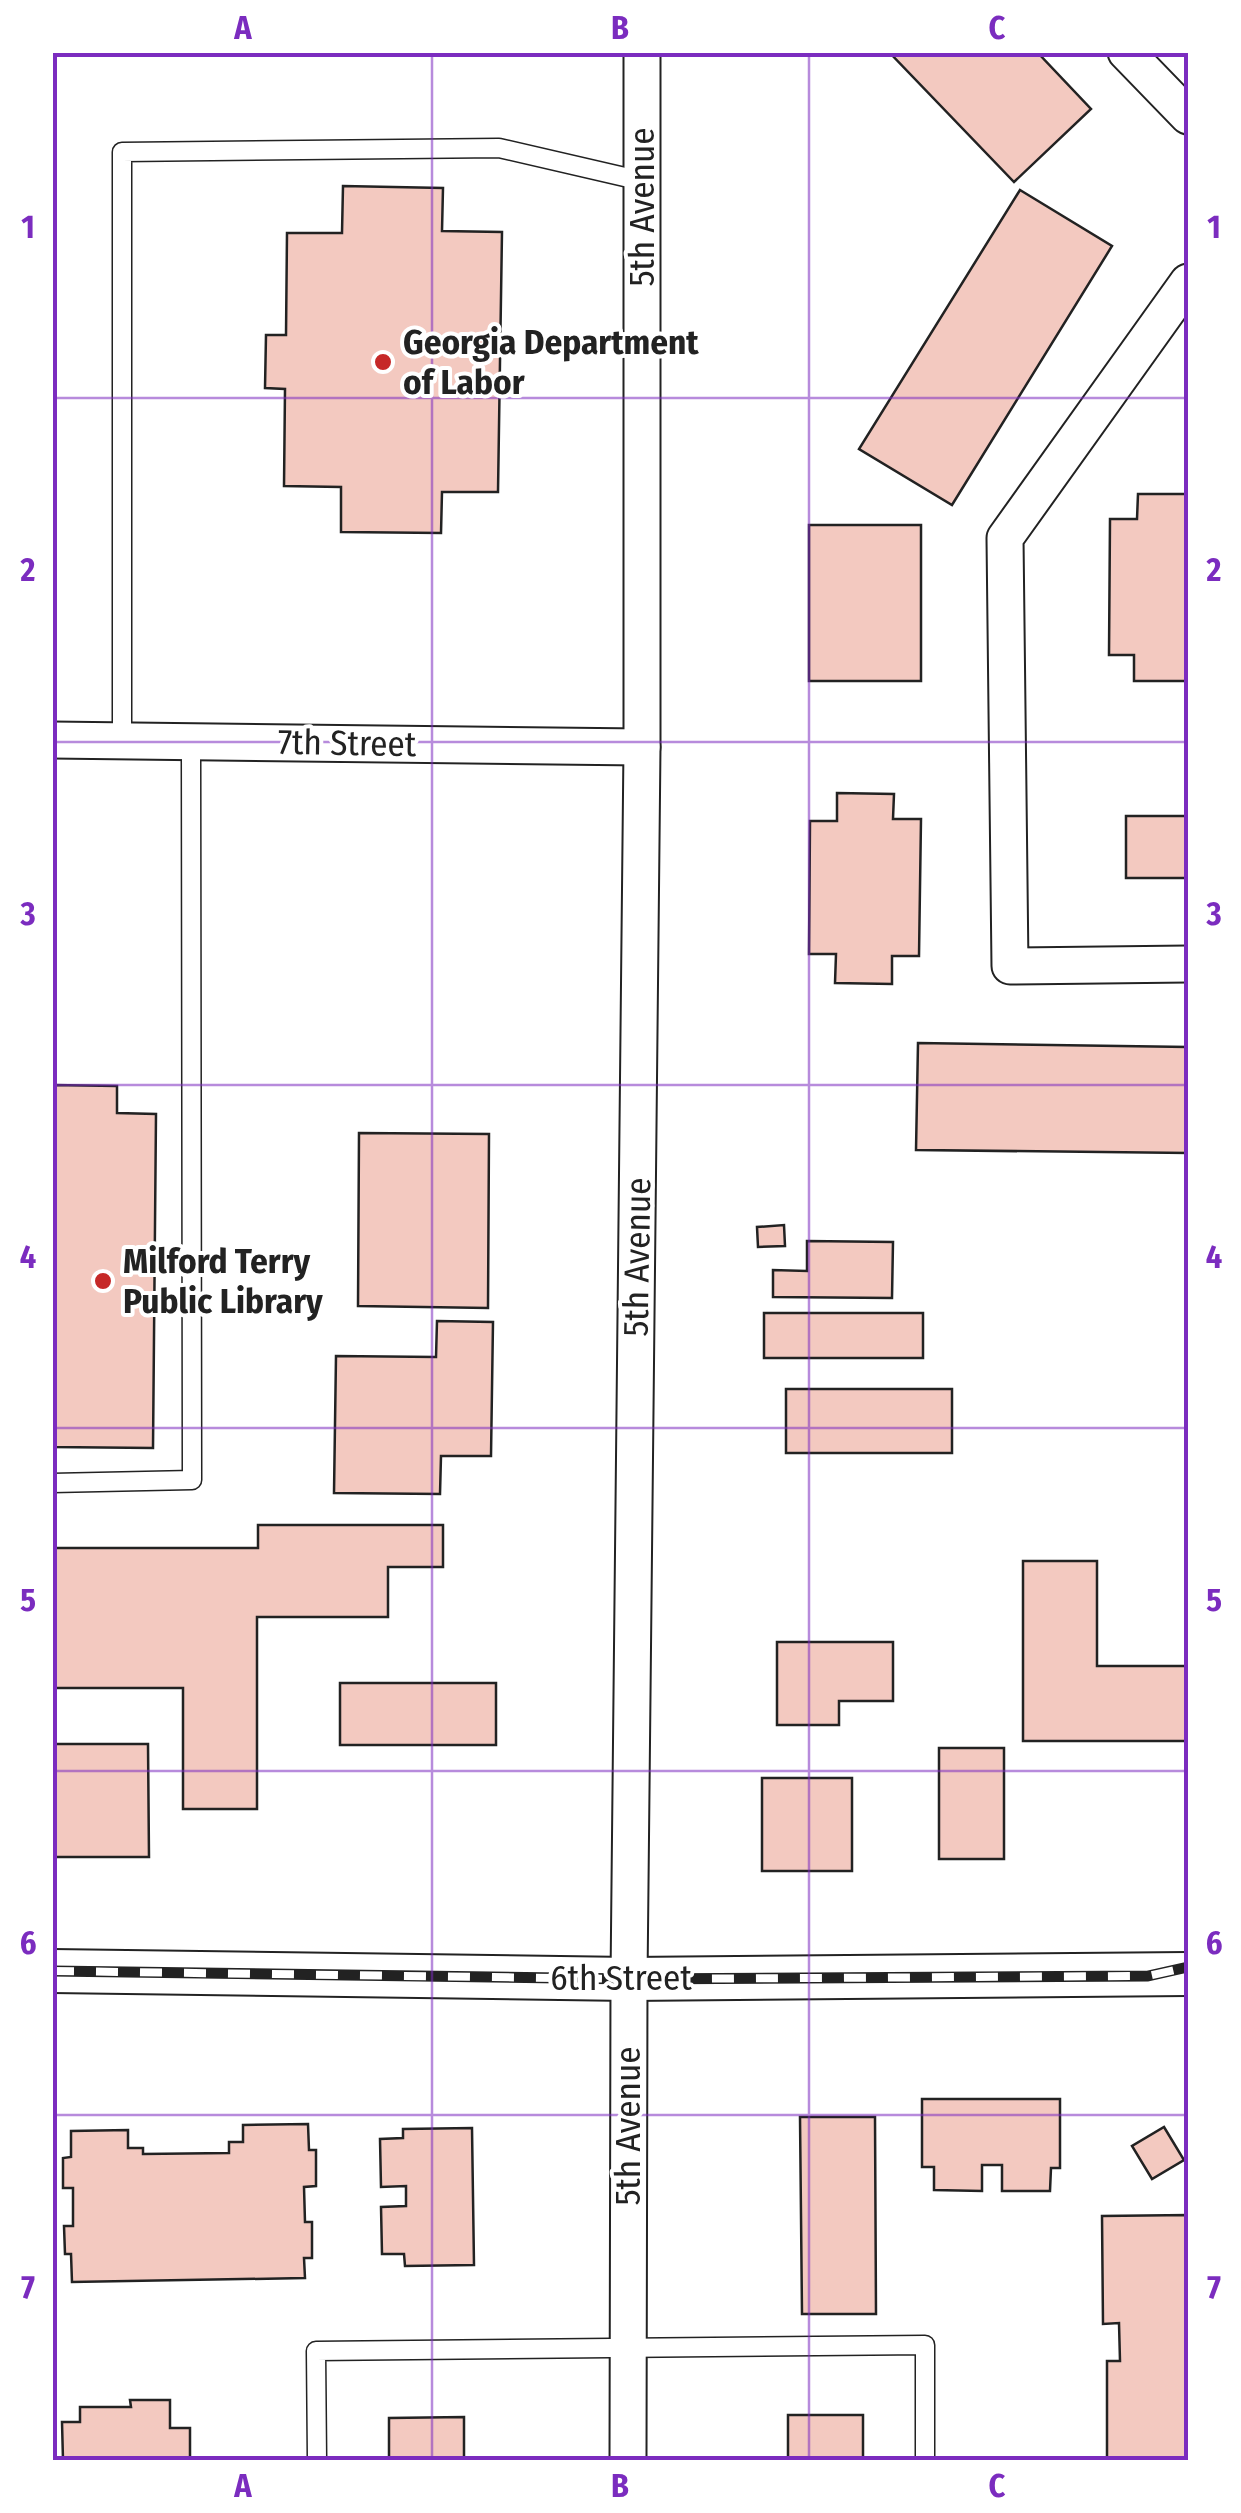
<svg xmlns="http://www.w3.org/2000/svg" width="1241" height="2513" font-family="'Fira Sans Condensed',sans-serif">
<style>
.building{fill:#f3c9c0;stroke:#222;stroke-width:2.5}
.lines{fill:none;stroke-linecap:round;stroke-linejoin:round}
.service-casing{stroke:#222;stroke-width:21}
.minor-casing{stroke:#222;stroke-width:39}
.tertiary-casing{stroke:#222;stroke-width:46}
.service{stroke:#fff;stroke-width:18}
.minor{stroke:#fff;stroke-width:35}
.tertiary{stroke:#fff;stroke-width:42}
.rail-casing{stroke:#222;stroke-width:11}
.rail{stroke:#fff;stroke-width:8;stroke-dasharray:22;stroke-linecap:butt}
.grid{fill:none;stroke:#7b2cbf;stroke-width:2.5;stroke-opacity:0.55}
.poi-dot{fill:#c62828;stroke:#fff;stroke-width:4}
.labels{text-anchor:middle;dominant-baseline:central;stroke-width:8;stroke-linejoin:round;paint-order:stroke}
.street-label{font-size:35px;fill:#222;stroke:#fff}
.poi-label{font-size:35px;font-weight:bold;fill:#222;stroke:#fff;text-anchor:start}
.neatline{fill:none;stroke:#7b2cbf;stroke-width:4}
.grid-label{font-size:32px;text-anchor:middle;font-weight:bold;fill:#7b2cbf}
</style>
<rect width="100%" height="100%" fill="#fff"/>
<g class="building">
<polygon points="889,52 1037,52 1091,109 1014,182"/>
<polygon points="343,186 443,188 442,231 502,232 498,492 442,492 441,533 341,532 341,487 284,486 285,389 265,388 266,335 286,335 287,233 342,233"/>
<polygon points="1020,190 1112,246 952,505 859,449"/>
<polygon points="1138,494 1188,494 1188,681 1134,681 1134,655 1109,655 1110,519 1137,519"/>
<rect x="809" y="525" width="112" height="156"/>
<polygon points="837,793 894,794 893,819 921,819 919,956 892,956 892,984 835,983 836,954 809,954 810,821 837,821"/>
<rect x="1126" y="816" width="62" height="62"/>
<polygon points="918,1043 1188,1047 1188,1153 916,1150"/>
<polygon points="52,1085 117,1086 117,1113 156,1114 153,1448 52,1447"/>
<polygon points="359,1133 489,1134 488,1308 358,1306"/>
<polygon points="784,1225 785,1246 758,1247 757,1227"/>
<polygon points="807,1241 893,1242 892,1298 773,1297 773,1270 807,1271"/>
<rect x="764" y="1313" width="159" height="45"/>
<polygon points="437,1321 493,1322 491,1456 441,1456 440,1494 334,1493 336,1356 436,1357"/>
<rect x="786" y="1389" width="166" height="64"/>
<polygon points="258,1525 443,1525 443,1567 388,1567 388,1617 257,1617 257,1809 183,1809 183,1688 52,1688 52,1548 258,1548"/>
<polygon points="1023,1561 1097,1561 1097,1666 1188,1666 1188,1741 1023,1741"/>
<polygon points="777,1642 893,1642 893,1701 839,1701 839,1725 777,1725"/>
<rect x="340" y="1683" width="156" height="62"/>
<polygon points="52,1744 148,1744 149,1857 52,1857"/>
<rect x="939" y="1748" width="65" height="111"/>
<rect x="762" y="1778" width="90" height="93"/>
<polygon points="922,2099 1060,2099 1060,2168 1051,2168 1050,2191 1002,2191 1002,2165 982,2165 982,2191 934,2190 934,2167 922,2167"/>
<polygon points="800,2117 875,2117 876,2314 802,2314"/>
<polygon points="308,2124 309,2150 316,2150 316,2186 304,2187 305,2222 312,2222 312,2258 304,2258 305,2278 72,2282 71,2254 65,2254 64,2226 73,2226 73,2188 63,2188 63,2158 71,2157 71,2131 128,2130 128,2148 143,2148 143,2154 229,2153 229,2142 243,2142 243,2125"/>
<polygon points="1164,2127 1184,2160 1152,2179 1132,2146"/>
<polygon points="472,2128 474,2265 405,2266 404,2254 382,2254 381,2207 406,2206 406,2186 381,2187 380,2139 403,2138 403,2129"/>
<polygon points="1188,2215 1188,2460 1107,2460 1107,2361 1120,2361 1119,2323 1103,2324 1102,2216"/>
<polygon points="130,2400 170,2400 170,2428 190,2428 190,2460 63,2460 62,2422 80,2422 80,2407 131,2407"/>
<rect x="788" y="2415" width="75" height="45"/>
<polygon points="464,2417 464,2460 389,2460 389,2418"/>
</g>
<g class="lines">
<defs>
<g id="service">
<polyline points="122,741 122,152 499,148 642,181"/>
<polyline points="52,1483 192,1480 191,741"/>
<polyline points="317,2460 316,2351 925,2345 925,2460"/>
</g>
<g id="minor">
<polyline points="1126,52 1188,116"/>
<polyline points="1188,282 1005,538 1010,966 1188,964"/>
<polyline points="52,740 642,747"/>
<polyline points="628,2460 629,1979 642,747 642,52"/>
</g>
<polyline id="tertiary" points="52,1971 629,1979 1188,1974"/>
</defs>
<use href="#service" class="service-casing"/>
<use href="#minor" class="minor-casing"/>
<use href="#tertiary" class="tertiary-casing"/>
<use href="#service" class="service"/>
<use href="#minor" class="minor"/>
<use href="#tertiary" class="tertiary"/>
<defs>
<polyline id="rail" points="52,1971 629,1979 1148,1976 1188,1967"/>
</defs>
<use href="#rail" class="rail-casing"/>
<use href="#rail" class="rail"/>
</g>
<path class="grid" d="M432,52v2408M809,52v2408M52,398h1136M52,742h1136M52,1085h1136M52,1428h1136M52,1771h1136M52,2115h1136"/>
<g class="poi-dot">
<circle cx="383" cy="362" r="10"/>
<circle cx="103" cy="1281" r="10"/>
</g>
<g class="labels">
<g class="street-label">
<text transform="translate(642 207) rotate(-90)">5th Avenue</text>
<text transform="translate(347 743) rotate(1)">7th Street</text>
<text transform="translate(637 1257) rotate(-89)">5th Avenue</text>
<text x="621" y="1978">6th Street</text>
<text transform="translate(628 2126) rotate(-90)">5th Avenue</text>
</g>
<g class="poi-label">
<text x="403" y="342">Georgia Department<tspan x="403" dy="40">of Labor</tspan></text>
<text x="123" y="1261">Milford Terry<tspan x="123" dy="40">Public Library</tspan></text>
</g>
</g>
<rect width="1241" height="2513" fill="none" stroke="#ffffff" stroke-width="110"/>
<rect x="55" y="55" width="1131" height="2403" class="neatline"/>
<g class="grid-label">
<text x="243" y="39">A</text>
<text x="620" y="39">B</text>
<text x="997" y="39">C</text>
<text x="28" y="238">1</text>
<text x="1214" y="238">1</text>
<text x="28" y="581">2</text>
<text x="1214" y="581">2</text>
<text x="28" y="925">3</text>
<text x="1214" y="925">3</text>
<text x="28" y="1268">4</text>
<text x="1214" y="1268">4</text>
<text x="28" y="1611">5</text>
<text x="1214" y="1611">5</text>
<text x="28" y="1954">6</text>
<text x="1214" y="1954">6</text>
<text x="28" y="2298">7</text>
<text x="1214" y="2298">7</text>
<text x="243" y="2497">A</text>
<text x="620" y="2497">B</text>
<text x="997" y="2497">C</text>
</g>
</svg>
